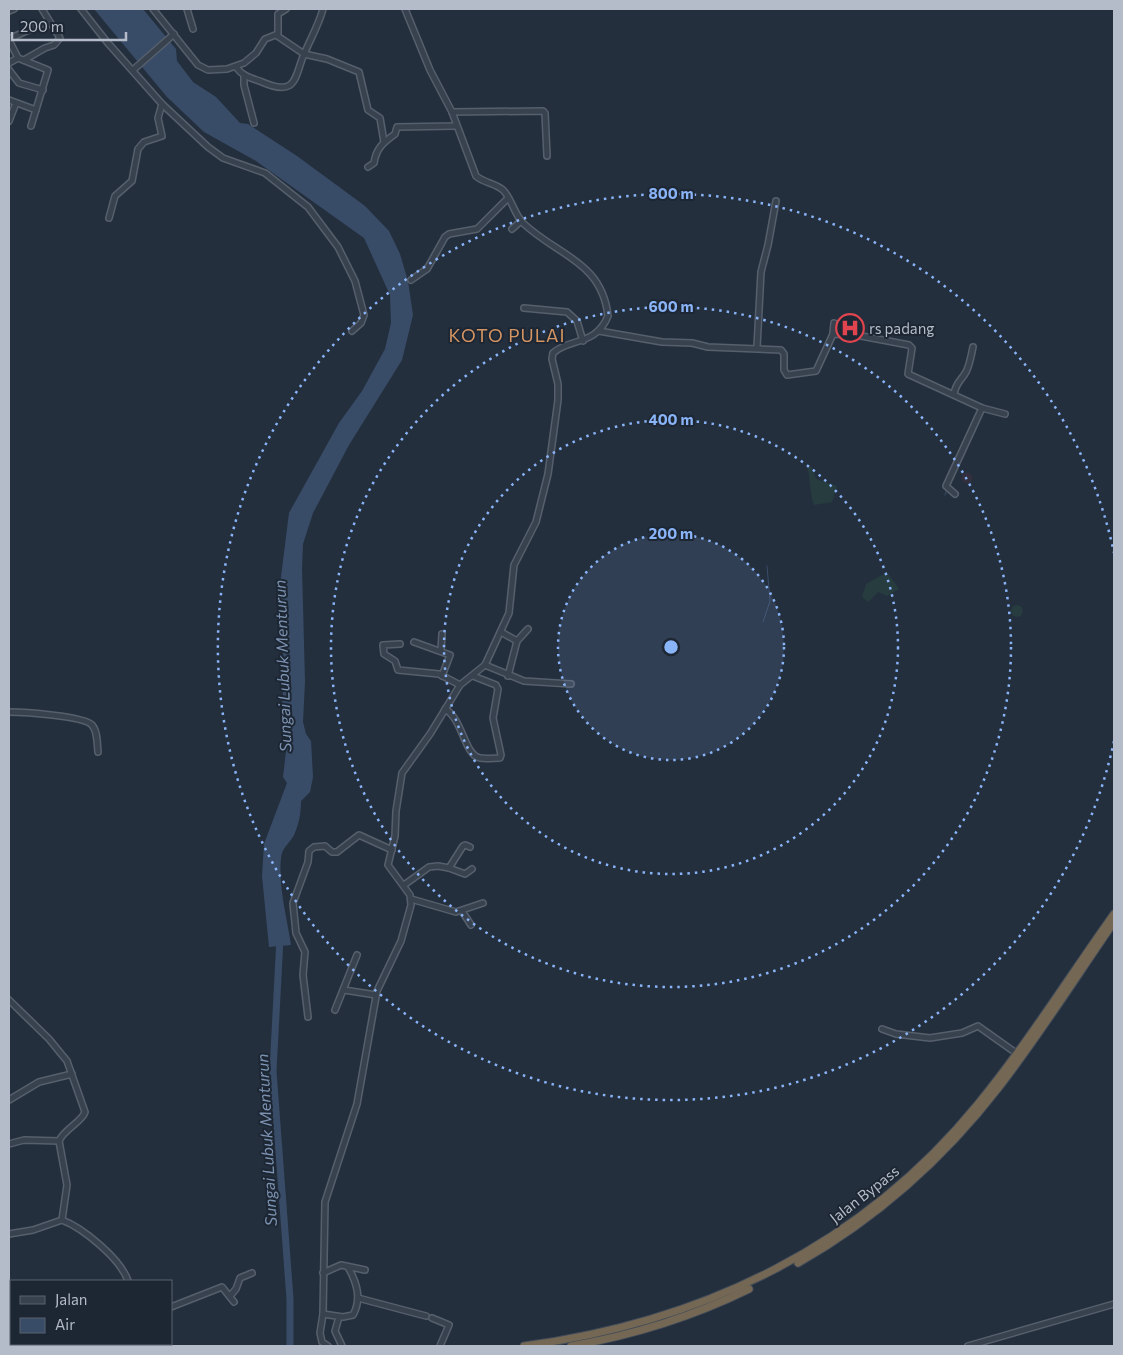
<svg xmlns="http://www.w3.org/2000/svg" width="1123" height="1355" font-family="Commissioner,sans-serif">
<style>
.medical{fill:#32303f}
.green{fill:#263c3f}
.water{fill:#394c67}
.lines{fill:none;stroke-linecap:round;stroke-linejoin:round}
.stream{stroke:#394c67;stroke-width:1}
.river{stroke:#394c67;stroke-width:7}
.minor-casing{stroke:#565f6c;stroke-width:8}
.highway-casing{stroke:#434c59;stroke-width:9}
.minor{stroke:#38414e;stroke-width:5}
.highway{stroke:#746855;stroke-width:7}
.ring{fill:none;stroke:#8ab4f8;stroke-width:2.5;stroke-dasharray:2.5 5}
.labels{text-anchor:middle;dominant-baseline:central;stroke-width:4;stroke-linejoin:round;paint-order:stroke}
.poi-label{font-size:15px;fill:#b4bcc9;stroke:#1d2633;text-anchor:start}
.street-label{font-size:15px;fill:#b4bcc9;stroke:#1d2633}
.water-label{font-size:16px;font-style:italic;fill:#7c92b1;stroke:#1d2633}
.quarter-label{font-size:18px;letter-spacing:1px;fill:#d59563;stroke:#1d2633}
.centre{fill:#8ab4f8;stroke:#1d2633;stroke-width:2.5}
.ring-label{font-size:15px;text-anchor:middle;font-weight:bold;fill:#8ab4f8;stroke:#1d2633;stroke-width:4;stroke-linejoin:round;paint-order:stroke}
</style>
<rect width="100%" height="100%" fill="#242f3e"/>
<circle class="medical" cx="967" cy="478" r="5.5"/>
<g class="green">
<path d="M807,467h5l4,12 21,7 -5,16 -18,3c-5,-13 -3,-25 -7,-38z"/>
<polygon points="887,572 899,589 887,596 878,592 868,602 862,597 866,584"/>
<circle cx="1017" cy="611" r="6"/>
</g>
<path class="water" d="M94,9h49l33,40 1,12 16,21 23,15 24,26 8,1 49,32 68,50 24,25 11,23 8,27 5,34 -11,45 -53,85 -36,68 -10,31 -1,24 3,114 -2,40 3,12 5,7 2,36 -3,15 -9,9c0,12 -2,23 -7,34 -4,8 -12,12 -13,23 -3,28 6,60 10,87l-22,2 -7,-71 2,-32 23,-61 -4,-6 4,-34 -5,-36 2,-34 -4,-88 9,-72 50,-90 23,-32 23,-42 6,-26 -1,-28 -26,-57 -108,-77 -52,-29 -37,-35z"/>
<g class="lines">
<g class="stream">
<polyline points="951,481 960,462"/>
<polyline points="945,495 947,489"/>
<polyline points="763,622 770,601 767,566"/>
</g>
<polyline class="river" points="280,938 273,1071 290,1299 290,1346"/>
<defs>
<g id="minor">
<polyline points="81,9 107,42 162,104 208,147 223,158 265,173 308,207 338,247 355,281 364,315 361,323 352,331"/>
<polyline points="153,9 198,65 208,70 227,69 244,63 256,53 265,39 278,34 278,14 286,9"/>
<polyline points="187,9 193,29"/>
<polyline points="9,11 14,9"/>
<polyline points="276,35 304,54 327,59 359,72 368,110 380,118 384,142"/>
<polyline points="9,39 48,21"/>
<polyline points="9,40 18,58 9,63"/>
<polyline points="18,58 48,70 31,126"/>
<polyline points="24,60 45,48 54,45 60,38 42,9"/>
<path d="M236,67c7,10 16,11 26,15 37,16 32,-7 43,-30 6,-14 14,-28 18,-43"/>
<polyline points="9,70 19,83 43,90"/>
<polyline points="133,70 174,34"/>
<polyline points="244,76 244,85 254,123"/>
<polyline points="9,100 36,110"/>
<polyline points="452,112 543,111 545,113 547,156"/>
<polyline points="9,121 16,103"/>
<path d="M368,167l6,-4c2,-15 10,-21 21,-29l2,-7 58,-1"/>
<polyline points="109,218 115,196 132,181 138,149 144,142 162,136 158,118 162,104"/>
<polyline points="512,229 521,221"/>
<polyline points="411,280 427,269 445,237 449,234 477,229 508,198"/>
<polyline points="524,308 567,312 577,321 583,341"/>
<polyline points="599,331 662,342 692,343 708,347 781,350 784,354 784,370 787,375 816,371 833,334 856,335 909,345 912,348 908,374 982,408 1005,414"/>
<polyline points="833,334 834,323"/>
<polyline points="757,347 761,272 768,245 776,201"/>
<path d="M954,394c2,-12 7,-13 12,-22 4,-8 5,-16 7,-25"/>
<polyline points="955,494 946,486 982,408"/>
<polyline points="501,632 517,641 508,676"/>
<polyline points="517,641 528,629"/>
<polyline points="414,642 450,655 442,676"/>
<polyline points="400,644 383,645 384,654 395,661 398,670 439,674 460,685"/>
<polyline points="441,650 442,634"/>
<polyline points="485,665 524,681 571,684"/>
<path d="M445,709c18,10 19,46 35,49 6,1 14,0 20,0l1,-3 -8,-37 5,-29 -2,-4 -23,-9"/>
<path d="M9,712c14,0 75,4 83,13 6,7 5,19 6,27"/>
<polyline points="449,868 465,874 472,869"/>
<polyline points="404,885 429,867 438,866 449,868 463,846 465,845 470,847"/>
<polyline points="411,899 456,912 483,903"/>
<polyline points="462,911 471,925"/>
<polyline points="344,990 376,995"/>
<path d="M9,1000l40,39 18,22 18,51c-3,10 -21,17 -26,29l8,44 -5,35c21,8 59,39 66,61"/>
<polyline points="335,1010 357,955"/>
<polyline points="308,1017 303,975 305,952 296,933 293,903 308,862 309,851 314,847 325,846 332,852 337,852 359,835 392,850"/>
<polyline points="882,1029 896,1034 930,1038 962,1033 978,1026 1016,1053"/>
<polyline points="9,1100 39,1082 72,1074"/>
<polyline points="9,1144 24,1140 59,1141"/>
<polyline points="9,1234 33,1230 62,1220"/>
<polyline points="323,1273 341,1265 365,1270"/>
<polyline points="230,1296 236,1289 240,1278 252,1273"/>
<polyline points="358,1298 426,1316"/>
<polyline points="171,1307 222,1287 234,1302"/>
<path d="M323,1314l20,3 10,-2c9,-16 4,-32 -5,-48"/>
<polyline points="339,1317 335,1331 342,1346"/>
<polyline points="432,1318 449,1325 440,1346"/>
<polyline points="152,1344 153,1346"/>
<polyline points="26,1346 27,1344"/>
<path d="M328,1346l-6,-4 -2,-9 3,-19 2,-112 32,-98 20,-113 24,-50 10,-36 -1,-10 -22,-30 7,-29 1,-25 6,-38 28,-39 30,-49 25,-20 24,-52 5,-48 22,-43 12,-48 10,-74v-16l-6,-25 1,-6c16,-15 43,-7 55,-37 -6,-55 -52,-61 -85,-93 -9,-9 -11,-24 -20,-33 -8,-7 -19,-7 -27,-14l-24,-64 -22,-42 -25,-61"/>
<polyline points="968,1346 1114,1304"/>
</g>
<g id="highway">
<path d="M798,1263c79,-45 146,-105 201,-176 41,-53 77,-110 115,-165"/>
<path d="M524,1346c180,-24 339,-101 454,-242 50,-61 91,-127 136,-190"/>
<path d="M571,1346c63,-11 121,-29 178,-57"/>
</g>
</defs>
<use href="#minor" class="minor-casing"/>
<use href="#highway" class="highway-casing"/>
<use href="#minor" class="minor"/>
<use href="#highway" class="highway"/>
</g>
<circle cx="671" cy="647" r="113" fill="#8ab4f8" fill-opacity=".12"/>
<g class="ring">
<circle cx="671" cy="647" r="113"/>
<circle cx="671" cy="647" r="227"/>
<circle cx="671" cy="647" r="340"/>
<path d="M1114 741A453 453 0 1 1 1114 553"/>
</g>
<defs>
<symbol id="hospital-ring" viewBox="-11 -11 22 22"><circle r="9.5" fill="#1d2633" stroke="#e0444e" stroke-width="1.5"/><path d="M-5-5h3v3.5h4V-5h3V5h-3V1.5h-4V5h-3Z" fill="#e0444e"/></symbol>
</defs>
<g fill-rule="evenodd">
<use href="#hospital-ring" x="834" y="312" width="32" height="32"/>
</g>
<g class="labels">
<g class="poi-label">
<text x="869" y="328">rs padang</text>
</g>
<g class="street-label">
<text transform="translate(864 1194) rotate(-38)">Jalan Bypass</text>
</g>
<g class="water-label">
<text transform="translate(282 666) rotate(-92)">Sungai Lubuk Menturun</text>
<text transform="translate(266 1140) rotate(-93)">Sungai Lubuk Menturun</text>
</g>
<g class="quarter-label">
<text x="507" y="335">KOTO PULAI</text>
</g>
</g>
<circle cx="671" cy="647" r="8" class="centre"/>
<g class="ring-label">
<text x="671" y="199">800 m</text>
<text x="671" y="312">600 m</text>
<text x="671" y="425">400 m</text>
<text x="671" y="539">200 m</text>
</g>
<rect width="1123" height="1355" fill="none" stroke="#b4bcc9" stroke-width="20"/>
<rect x="10" y="1280" width="162" height="65" fill="#1d2633" stroke="#59626f"/>
<rect x="20" y="1296" width="25" height="8" fill="#38414e" stroke="#59626f"/>
<text x="55" y="1305" font-size="15" fill="#b4bcc9">Jalan</text>
<rect x="20" y="1318" width="25" height="15" fill="#394c67" stroke="#59626f"/>
<text x="55" y="1330" font-size="15" fill="#b4bcc9">Air</text>
<path d="M12 32v8h114v-8" fill="none" stroke="#b4bcc9" stroke-width="2.5"/>
<text x="20" y="32" font-size="15" fill="#b4bcc9" stroke="#1d2633" stroke-width="4" paint-order="stroke">200 m</text>
</svg>
